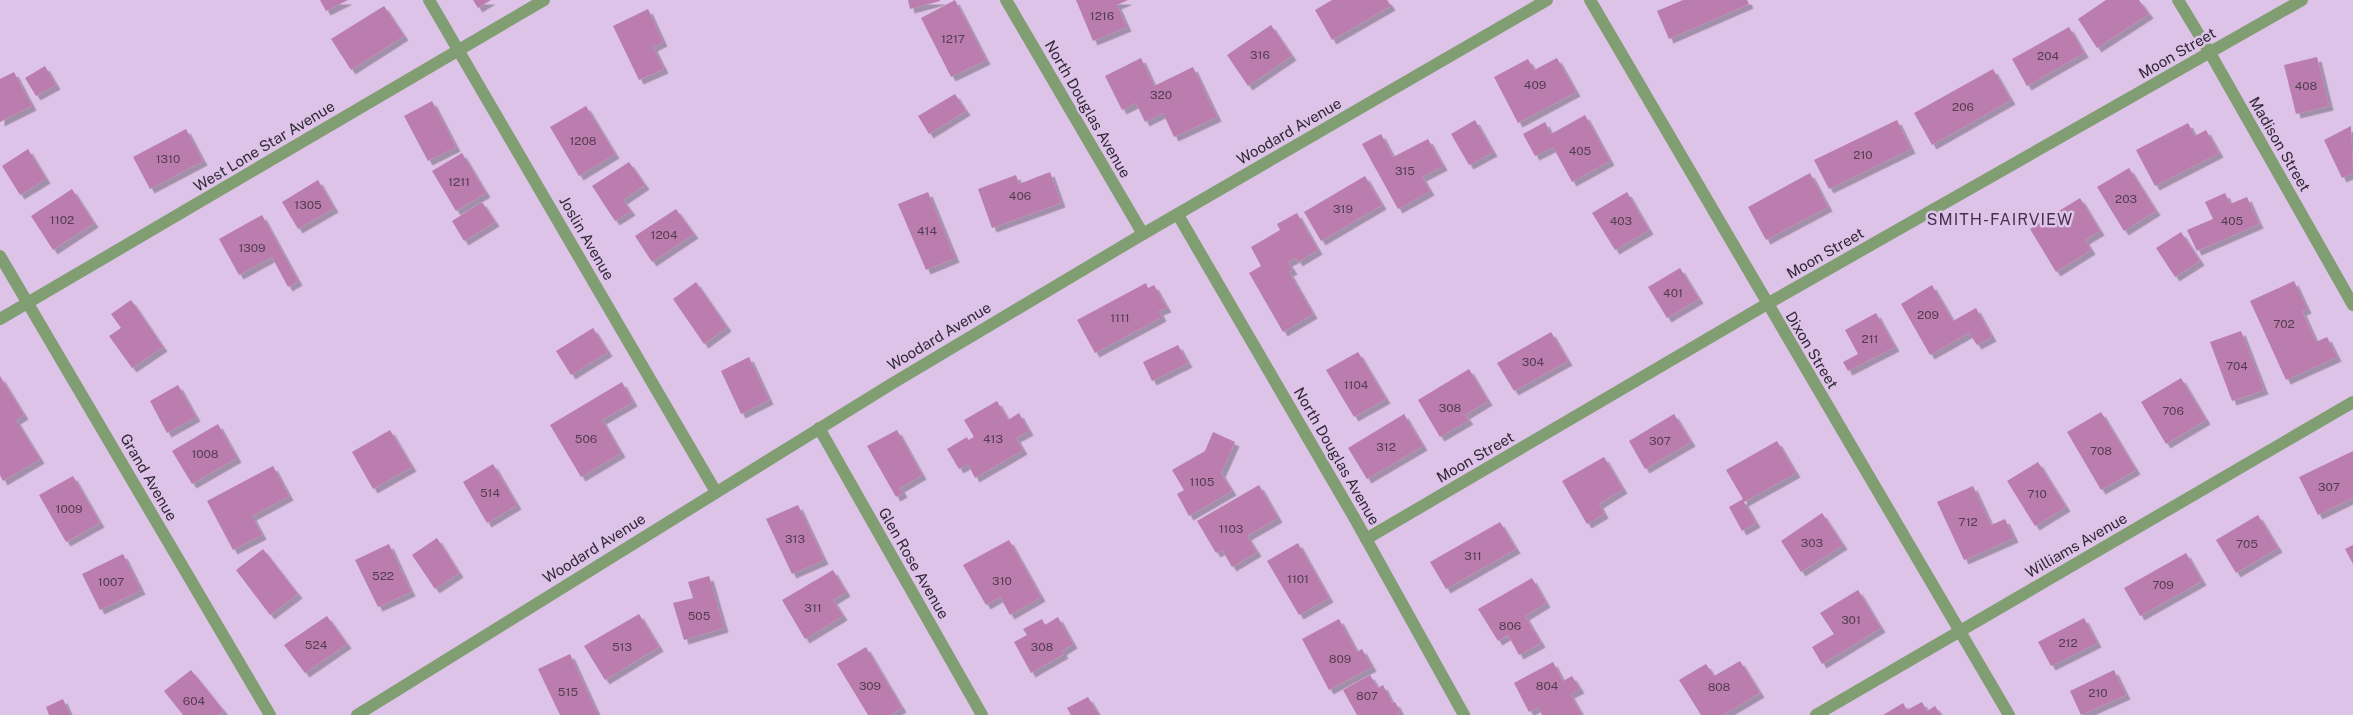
<svg xmlns="http://www.w3.org/2000/svg" width="2353" height="715" font-family="'Public Sans',sans-serif">
<style>
.building{fill:#bb7dad;filter:url(#shadow)}
.lines{fill:none;stroke-linecap:round;stroke-linejoin:round}
.minor{stroke:#809e71;stroke-width:12}
.labels{text-anchor:middle;dominant-baseline:central;stroke-width:5;stroke-linejoin:round;paint-order:stroke}
.number-label{font-size:12px;fill:#543c53}
.street-label{font-size:15px;fill:#312735;stroke:#ddc3e8}
.neighbourhood-label{font-size:16px;letter-spacing:1px;fill:#45304d;stroke:#ddc3e8}
</style>
<defs>
<filter id="shadow"><feDropShadow dx="4.5" dy="4.5" stdDeviation="0" flood-color="#0004"/></filter>
</defs>
<rect width="100%" height="100%" fill="#ddc3e8"/>
<g class="building">
<polygon points="320,0 348,0 326,11"/>
<polygon points="473,0 491,0 478,8"/>
<polygon points="908,0 940,0 940,1 910,9"/>
<polygon points="955,0 986,60 951,77 921,18"/>
<polygon points="1076,0 1128,0 1117,5 1127,27 1093,41"/>
<polygon points="1332,0 1387,0 1391,6 1332,40 1315,10"/>
<polygon points="1683,0 1747,0 1749,4 1669,39 1657,11"/>
<polygon points="2106,0 2139,0 2149,14 2097,48 2078,19"/>
<polygon points="384,6 404,36 351,70 331,39"/>
<polygon points="648,9 663,42 653,47 664,69 639,80 613,26"/>
<polygon points="1271,25 1292,56 1248,86 1227,55"/>
<polygon points="2069,27 2084,53 2027,86 2012,59"/>
<polygon points="2317,57 2329,106 2296,114 2284,65"/>
<polygon points="1141,58 1154,86 1193,67 1217,117 1174,137 1163,113 1145,122 1136,103 1122,110 1105,76"/>
<polygon points="1557,58 1576,92 1518,123 1494,77 1528,59 1534,70"/>
<polygon points="45,66 56,85 36,96 25,78"/>
<polygon points="1993,69 2011,100 1932,145 1914,113"/>
<polygon points="14,72 32,106 0,122 0,79"/>
<polygon points="955,94 966,111 929,134 918,116"/>
<polygon points="432,101 456,147 428,161 404,116"/>
<polygon points="586,106 615,154 579,176 550,127"/>
<polygon points="1585,115 1610,161 1572,182 1553,147 1535,156 1523,134 1545,122 1551,134"/>
<polygon points="1475,120 1493,152 1469,165 1451,134"/>
<polygon points="1897,120 1911,149 1829,189 1814,160"/>
<polygon points="2188,123 2195,136 2206,130 2219,153 2155,186 2136,150"/>
<polygon points="2351,126 2353,173 2342,178 2324,140"/>
<polygon points="186,129 203,161 150,189 133,157"/>
<polygon points="1381,134 1393,157 1428,139 1443,166 1422,177 1430,191 1398,209 1362,144"/>
<polygon points="28,149 46,179 20,195 2,166"/>
<polygon points="462,153 486,193 456,211 432,171"/>
<polygon points="629,162 645,185 623,200 631,211 615,221 592,186"/>
<polygon points="2129,168 2156,211 2124,231 2097,187"/>
<polygon points="1050,172 1061,203 992,228 978,189 1016,175 1019,184"/>
<polygon points="1810,173 1828,207 1766,240 1748,207"/>
<polygon points="1365,176 1382,205 1321,241 1304,212"/>
<polygon points="318,180 334,208 298,229 282,202"/>
<polygon points="72,189 94,223 53,250 31,216"/>
<polygon points="928,192 955,258 926,270 898,204"/>
<polygon points="1627,192 1649,230 1615,250 1592,213"/>
<polygon points="2225,193 2230,204 2247,197 2259,224 2197,251 2187,230 2213,219 2205,202"/>
<polygon points="2080,198 2100,231 2085,240 2091,250 2056,272 2030,229"/>
<polygon points="482,202 495,222 464,241 452,221"/>
<polygon points="676,209 694,234 652,262 635,236"/>
<polygon points="1297,213 1318,250 1298,262 1296,258 1288,262 1293,270 1289,272 1313,314 1283,332 1249,273 1261,266 1251,247 1280,230 1277,224"/>
<polygon points="262,215 298,281 288,287 272,257 239,275 219,239"/>
<polygon points="2181,232 2200,261 2175,277 2156,248"/>
<polygon points="1680,268 1699,299 1667,318 1648,287"/>
<polygon points="2294,281 2307,309 2302,311 2316,342 2327,337 2337,357 2286,380 2250,301"/>
<polygon points="696,282 727,327 704,344 673,299"/>
<polygon points="1146,283 1148,288 1154,285 1167,308 1159,311 1162,317 1095,353 1077,320"/>
<polygon points="1932,285 1953,321 1976,308 1992,337 1977,345 1969,333 1930,355 1901,304"/>
<polygon points="131,300 163,347 132,368 109,336 121,328 111,314"/>
<polygon points="1876,313 1895,347 1848,371 1843,362 1858,354 1845,330"/>
<polygon points="593,328 608,352 571,375 556,351"/>
<polygon points="2241,331 2264,390 2232,401 2210,342"/>
<polygon points="1551,332 1568,361 1514,391 1497,363"/>
<polygon points="1178,345 1188,363 1152,381 1143,362"/>
<polygon points="1358,352 1386,399 1354,417 1326,370"/>
<polygon points="749,357 769,400 741,414 721,371"/>
<polygon points="1469,369 1488,401 1465,415 1469,420 1440,437 1418,400"/>
<polygon points="0,376 24,415 16,420 40,459 3,481 0,475"/>
<polygon points="2181,378 2206,420 2166,444 2141,402"/>
<polygon points="622,382 633,402 602,420 621,453 581,477 550,425"/>
<polygon points="178,385 196,417 167,433 150,401"/>
<polygon points="997,401 1008,420 1019,413 1029,431 1016,438 1023,450 975,478 968,464 959,469 947,449 967,437 968,440 974,437 964,420"/>
<polygon points="2101,412 2136,470 2101,490 2067,432"/>
<polygon points="1404,414 1423,446 1367,479 1348,448"/>
<polygon points="1674,414 1691,442 1645,469 1629,441"/>
<polygon points="218,424 237,458 192,484 172,451"/>
<polygon points="390,430 412,467 373,489 352,452"/>
<polygon points="897,430 922,475 900,488 903,493 896,497 867,446"/>
<polygon points="1213,432 1235,442 1221,473 1232,491 1189,516 1177,494 1184,490 1172,470 1205,451"/>
<polygon points="1777,441 1796,473 1744,502 1756,523 1742,531 1729,507 1743,499 1726,470"/>
<polygon points="2353,451 2353,498 2318,515 2299,477"/>
<polygon points="1604,457 1623,489 1599,504 1604,514 1587,524 1562,481"/>
<polygon points="2038,462 2066,507 2035,526 2007,481"/>
<polygon points="493,464 517,505 487,523 463,482"/>
<polygon points="273,466 289,496 252,516 262,535 233,550 207,501"/>
<polygon points="73,476 100,523 66,542 39,495"/>
<polygon points="1259,485 1278,518 1247,536 1257,552 1232,567 1222,550 1216,553 1197,521"/>
<polygon points="1973,486 1991,525 2005,519 2014,538 1964,560 1937,502"/>
<polygon points="798,505 824,560 792,574 766,519"/>
<polygon points="1822,513 1843,545 1801,572 1781,541"/>
<polygon points="2258,515 2278,548 2236,573 2216,540"/>
<polygon points="1500,522 1516,549 1446,589 1430,562"/>
<polygon points="437,538 459,573 435,589 412,555"/>
<polygon points="1009,540 1041,597 1010,615 1000,597 986,605 963,565"/>
<polygon points="1298,543 1329,598 1299,615 1267,561"/>
<polygon points="389,544 411,592 378,607 355,560"/>
<polygon points="2353,545 2353,564 2345,549"/>
<polygon points="263,549 298,594 270,615 236,570"/>
<polygon points="2186,553 2202,581 2140,616 2124,588"/>
<polygon points="123,554 141,590 100,610 82,574"/>
<polygon points="833,570 846,592 833,600 843,616 805,639 782,600"/>
<polygon points="709,576 724,628 684,640 673,603 693,598 688,582"/>
<polygon points="1532,578 1546,603 1525,616 1541,643 1519,655 1508,635 1498,641 1478,609"/>
<polygon points="1858,590 1881,628 1822,664 1812,647 1834,634 1820,613"/>
<polygon points="639,614 659,647 605,680 584,646"/>
<polygon points="327,616 347,644 305,673 284,645"/>
<polygon points="1058,617 1073,644 1062,651 1064,654 1031,673 1014,642 1027,635 1023,629 1042,619 1045,625"/>
<polygon points="2084,618 2097,643 2051,666 2038,642"/>
<polygon points="1339,619 1357,652 1362,649 1372,667 1329,690 1302,639"/>
<polygon points="866,647 902,708 890,715 868,715 837,664"/>
<polygon points="570,654 598,715 560,715 538,669"/>
<polygon points="1740,661 1760,693 1723,715 1701,715 1679,680 1706,664 1714,676"/>
<polygon points="1553,662 1563,681 1572,676 1580,689 1570,694 1582,715 1542,715 1538,707 1529,712 1514,683"/>
<polygon points="191,670 224,711 218,715 183,715 164,691"/>
<polygon points="2114,670 2126,695 2081,715 2070,691"/>
<polygon points="1370,675 1378,688 1383,685 1392,703 1395,702 1400,711 1398,713 1399,715 1357,715 1343,690"/>
<polygon points="1088,697 1099,715 1071,715 1067,708"/>
<polygon points="63,699 70,715 49,715 46,707"/>
<polygon points="1922,702 1927,711 1935,706 1941,715 1883,715 1903,703 1907,710"/>
</g>
<g class="lines">
<g class="minor">
<polyline points="429,0 716,492"/>
<polyline points="1006,0 1143,234"/>
<polyline points="1590,0 2009,715"/>
<polyline points="2178,0 2210,53 2353,305"/>
<polyline points="1178,215 1355,519 1464,715"/>
<polyline points="0,256 270,715"/>
<polyline points="0,319 544,0"/>
<polyline points="819,428 982,715"/>
<polyline points="1366,539 1767,304 2302,0"/>
<polyline points="357,715 893,383 1143,234 1547,0"/>
<polyline points="1816,715 2353,402"/>
</g>
</g>
<g class="labels">
<g class="number-label">
<text x="1102" y="16">1216</text>
<text x="953" y="39">1217</text>
<text x="1260" y="55">316</text>
<text x="2048" y="56">204</text>
<text x="1535" y="85">409</text>
<text x="2306" y="86">408</text>
<text x="1161" y="95">320</text>
<text x="1963" y="107">206</text>
<text x="583" y="141">1208</text>
<text x="1580" y="151">405</text>
<text x="1863" y="155">210</text>
<text x="168" y="159">1310</text>
<text x="1405" y="171">315</text>
<text x="459" y="182">1211</text>
<text x="1020" y="196">406</text>
<text x="2126" y="199">203</text>
<text x="308" y="205">1305</text>
<text x="1343" y="209">319</text>
<text x="62" y="220">1102</text>
<text x="1621" y="221">403</text>
<text x="2232" y="221">405</text>
<text x="927" y="231">414</text>
<text x="664" y="235">1204</text>
<text x="252" y="248">1309</text>
<text x="1673" y="293">401</text>
<text x="1928" y="315">209</text>
<text x="1120" y="318">1111</text>
<text x="2284" y="324">702</text>
<text x="1870" y="339">211</text>
<text x="1533" y="362">304</text>
<text x="2237" y="366">704</text>
<text x="1356" y="385">1104</text>
<text x="1450" y="408">308</text>
<text x="2173" y="411">706</text>
<text x="586" y="439">506</text>
<text x="993" y="439">413</text>
<text x="1660" y="441">307</text>
<text x="1386" y="447">312</text>
<text x="2101" y="451">708</text>
<text x="205" y="454">1008</text>
<text x="1202" y="482">1105</text>
<text x="2329" y="487">307</text>
<text x="490" y="493">514</text>
<text x="2037" y="494">710</text>
<text x="69" y="509">1009</text>
<text x="1968" y="522">712</text>
<text x="1231" y="529">1103</text>
<text x="795" y="539">313</text>
<text x="1812" y="543">303</text>
<text x="2247" y="544">705</text>
<text x="1473" y="556">311</text>
<text x="383" y="576">522</text>
<text x="1298" y="579">1101</text>
<text x="1002" y="581">310</text>
<text x="111" y="582">1007</text>
<text x="2163" y="585">709</text>
<text x="813" y="608">311</text>
<text x="699" y="616">505</text>
<text x="1851" y="620">301</text>
<text x="1510" y="626">806</text>
<text x="2068" y="643">212</text>
<text x="316" y="645">524</text>
<text x="622" y="647">513</text>
<text x="1042" y="647">308</text>
<text x="1340" y="659">809</text>
<text x="870" y="686">309</text>
<text x="1547" y="686">804</text>
<text x="1719" y="687">808</text>
<text x="568" y="692">515</text>
<text x="2098" y="693">210</text>
<text x="1367" y="696">807</text>
<text x="194" y="701">604</text>
</g>
<g class="street-label">
<text transform="translate(2177 53) rotate(-30)">Moon Street</text>
<text transform="translate(1088 109) rotate(60)">North Douglas Avenue</text>
<text transform="translate(1289 131) rotate(-30)">Woodard Avenue</text>
<text transform="translate(2280 144) rotate(60)">Madison Street</text>
<text transform="translate(264 146) rotate(-31)">West Lone Star Avenue</text>
<text transform="translate(587 238) rotate(60)">Joslin Avenue</text>
<text transform="translate(1825 253) rotate(-30)">Moon Street</text>
<text transform="translate(939 336) rotate(-31)">Woodard Avenue</text>
<text transform="translate(1812 350) rotate(59)">Dixon Street</text>
<text transform="translate(1337 456) rotate(60)">North Douglas Avenue</text>
<text transform="translate(1475 457) rotate(-30)">Moon Street</text>
<text transform="translate(149 477) rotate(60)">Grand Avenue</text>
<text transform="translate(2076 545) rotate(-30)">Williams Avenue</text>
<text transform="translate(594 548) rotate(-32)">Woodard Avenue</text>
<text transform="translate(914 563) rotate(60)">Glen Rose Avenue</text>
</g>
<g class="neighbourhood-label">
<text x="2000" y="219">SMITH-FAIRVIEW</text>
</g>
</g>
</svg>
